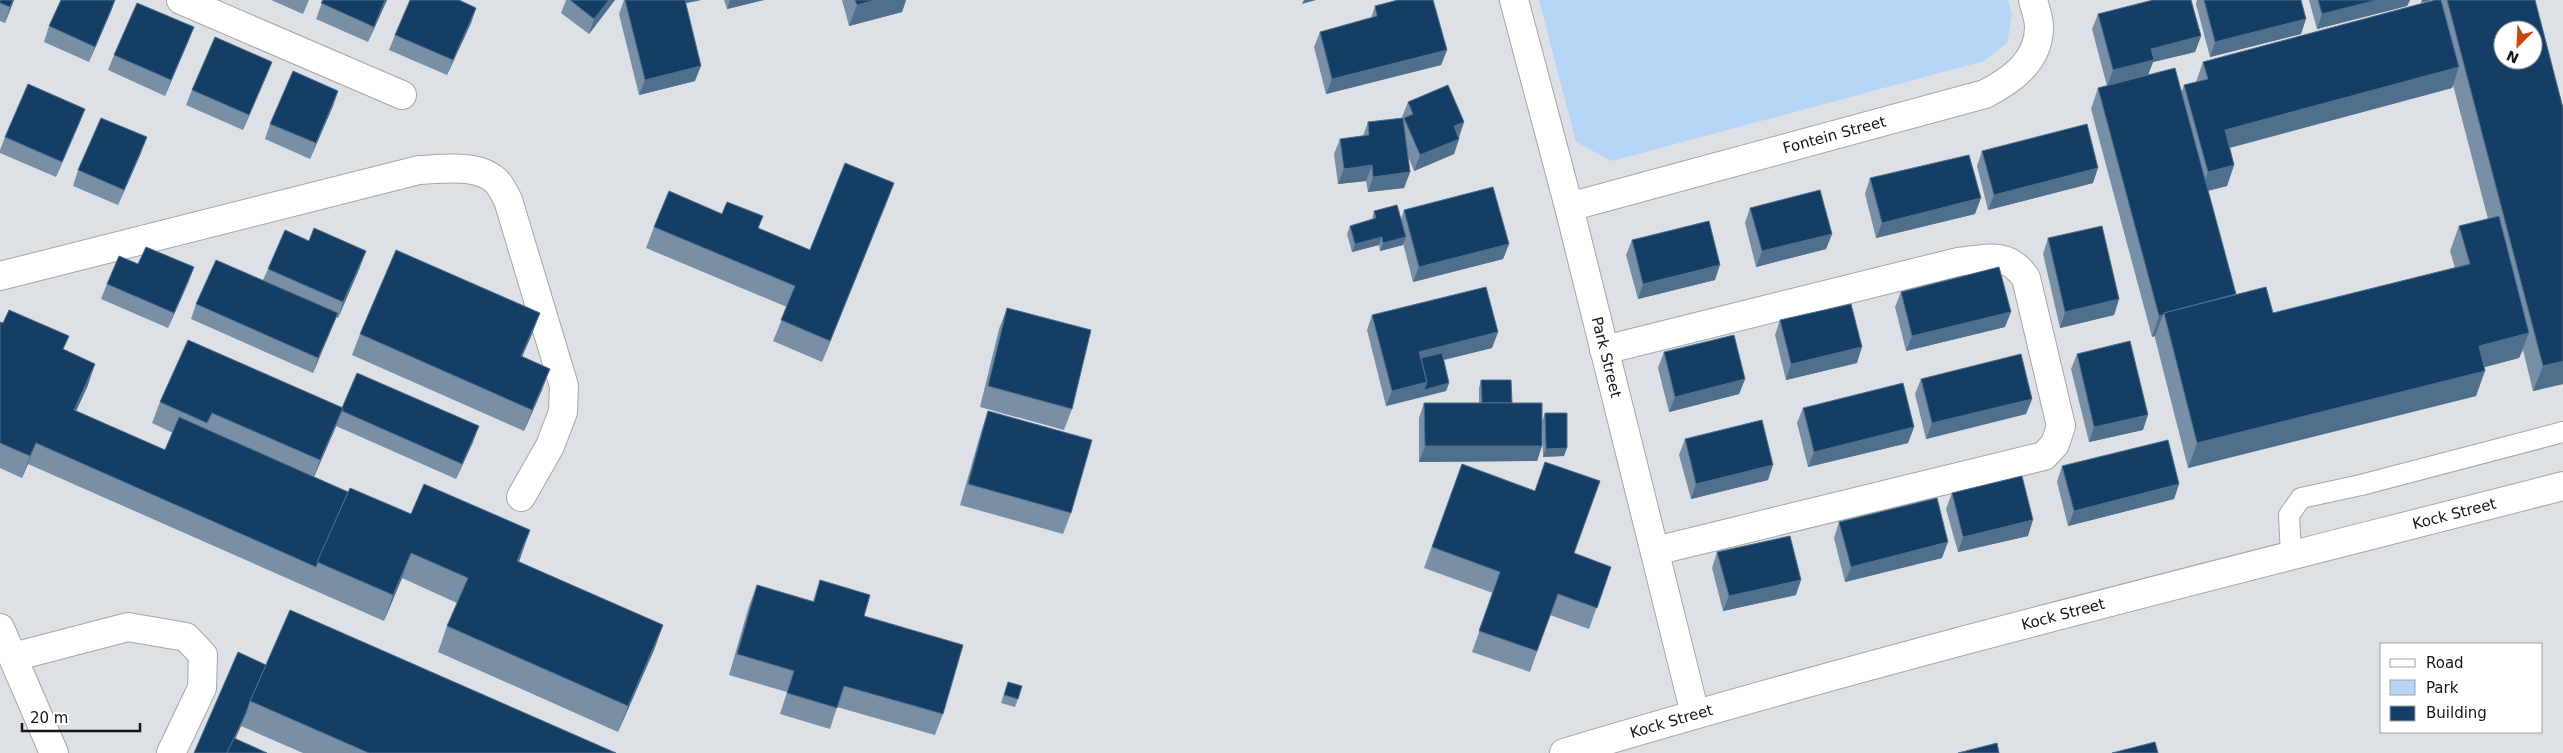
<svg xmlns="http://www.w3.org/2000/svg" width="2563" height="753" font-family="'DejaVu Sans',sans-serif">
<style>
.green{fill:#b7d6f7}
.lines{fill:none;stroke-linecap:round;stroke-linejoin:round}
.service-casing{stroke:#a4a7aa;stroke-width:22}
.minor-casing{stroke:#a4a7aa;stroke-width:30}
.service{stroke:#fff;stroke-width:20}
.minor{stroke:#fff;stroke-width:28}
.wall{fill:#788fa5;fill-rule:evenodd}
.shaded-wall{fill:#506f8c}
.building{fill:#143e66;stroke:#506f8c;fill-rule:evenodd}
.labels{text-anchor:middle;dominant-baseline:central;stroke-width:5;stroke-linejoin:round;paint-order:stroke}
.street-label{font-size:15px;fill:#151617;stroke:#fff}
</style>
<rect width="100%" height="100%" fill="#dde0e4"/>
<polygon class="green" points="1539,0 2008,0 2012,15 2007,43 1984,61 1612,161 1576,142"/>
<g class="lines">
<defs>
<polyline id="service" points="2291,555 2289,515 2301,498 2361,485 2563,432"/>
<g id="minor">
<polyline points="181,0 402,95"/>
<path id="s1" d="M1514,0l55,207 126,507"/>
<path id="s2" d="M1569,207l416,-113c27,-14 54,-33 54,-67 0,-9 -4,-19 -6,-27"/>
<path d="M0,276l419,-106c24,-1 61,-7 79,13 4,5 7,12 10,17l56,186 -1,26 -13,34 -29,51"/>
<path d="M1604,350l354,-88c29,-3 50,-11 68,16l35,148 -6,18 -11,12 -389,95"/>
<polyline points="0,628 54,753"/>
<polyline points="13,657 128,627 186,637 203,655 202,688 171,753"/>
<path id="s3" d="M1564,753c330,-99 665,-181 999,-267"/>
</g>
</defs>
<use href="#service" class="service-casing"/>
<use href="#minor" class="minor-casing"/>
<use href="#service" class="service"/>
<use href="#minor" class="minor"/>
</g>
<g class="wall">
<polygon points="0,0 14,0 5,23 0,21"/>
<polygon points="271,0 309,0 303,14"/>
<polygon points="323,0 387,0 368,42 316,19"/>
<polygon points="566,0 615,0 589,34 561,13"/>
<polygon points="624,0 701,0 686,3 695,81 639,95 619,14"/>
<polygon points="724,0 764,0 727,9"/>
<polygon points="842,0 906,0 902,12 849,26"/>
<polygon points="2197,0 2204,0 2301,34 2210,57 2196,4"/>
<polygon points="2309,0 2410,0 2407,6 2317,29"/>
<path d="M2435,0h100l28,108v276l-30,7 -10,-41 -4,8 -35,9 -8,29 -288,72 -33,-130v-2l-3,1 -61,-228 7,-21 9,-2 -15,-57 6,-15 103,22 -6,16 -42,10 -5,13 34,16 2,-6 12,-3 7,-20zM2453,85l35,134 -29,7 -9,25 5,17 -182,45 -37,-19 -28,-104 19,-4 7,-21 -4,-17 222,-60z"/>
<polygon points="1375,6 1447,50 1441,65 1326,94 1314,47 1320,32 1371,18"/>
<polygon points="476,8 471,23 447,75 389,50 395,35"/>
<polygon points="112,9 89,62 44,42 49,26"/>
<polygon points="194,27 188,42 165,96 108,70 114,55"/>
<polygon points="272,62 266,77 243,130 186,105 192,90"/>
<polygon points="338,91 333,106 310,159 265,139 270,124"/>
<polygon points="1408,102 1464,122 1454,154 1414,171 1408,156 1410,172 1404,188 1368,192 1366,181 1338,184 1334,154 1340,139 1363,136 1368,122 1403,120 1402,117"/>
<polygon points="85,109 79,124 56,177 0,153 0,150 5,137"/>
<polygon points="1982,151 2093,183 1988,210 1977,166"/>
<polygon points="141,153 118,205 73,186 78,170"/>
<polygon points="1870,178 1975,214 1876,238 1865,194"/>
<polygon points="894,183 886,204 822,362 773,341 787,307 646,248 654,227 758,228 810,250"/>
<polygon points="1750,208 1832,234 1826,249 1756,267 1745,223"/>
<polygon points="1404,210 1509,244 1503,259 1413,282 1403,243 1403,245 1380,251 1379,245 1352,252 1347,234 1350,226 1372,220 1374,211 1401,219"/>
<polygon points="2048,238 2119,299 2114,315 2060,328 2043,254"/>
<polygon points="1632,240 1715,280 1638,299 1626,255"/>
<polygon points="138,264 194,267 188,283 168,328 101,299 107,284"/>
<polygon points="360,267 338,318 336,317 313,373 191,319 196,304 263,280 268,269"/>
<polygon points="1901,292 2005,327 1906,351 1895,307"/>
<polygon points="1007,308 1072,409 1064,430 980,407 999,329"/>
<polygon points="540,313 532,334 522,357 542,390 524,431 352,355 360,334"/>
<polygon points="1372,315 1498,332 1492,348 1444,360 1449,383 1446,391 1386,406 1367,330"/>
<polygon points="1780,320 1857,363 1786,380 1775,335"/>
<polygon points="0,322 64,350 88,385 76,411 165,450 173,433 152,423 160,402 342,408 473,442 456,479 336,426 314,477 348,492 411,514 521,556 519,562 663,625 654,650 618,732 438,652 447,626 457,603 402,578 384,621 28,464 22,478 0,468"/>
<polygon points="1664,352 1745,379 1739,394 1669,412 1658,368"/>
<polygon points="2077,354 2143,430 2089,442 2071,369"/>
<polygon points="1921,379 2032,399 2026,414 1926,439 1915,394"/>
<polygon points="1481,380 1512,403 1542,446 1537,461 1419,462 1419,418 1424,403 1479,403 1479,388"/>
<polygon points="1803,408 1914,427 1908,443 1808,467 1797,423"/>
<polygon points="988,411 1071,513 1063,534 960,505 981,432"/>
<polygon points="1545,413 1564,456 1543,457 1542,422"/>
<polygon points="1685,439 1768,480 1691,499 1679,455"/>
<polygon points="1462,464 1574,553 1611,567 1589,629 1550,615 1530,672 1472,652 1493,593 1424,568"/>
<polygon points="2062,466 2179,484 2174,499 2068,526 2057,482"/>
<polygon points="1952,493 2028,536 1958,552 1946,509"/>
<polygon points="1839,522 1942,558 1845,582 1834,538"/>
<polygon points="1717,552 1796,595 1723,611 1712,568"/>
<polygon points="820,580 864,616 943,714 935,735 837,707 830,729 780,714 787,692 729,675 749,606 757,585 813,601"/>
<polygon points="266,665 616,753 303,753 241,726 235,739 194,753"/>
<polygon points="1008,682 1018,699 1015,707 1001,703"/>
</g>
<g class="shaded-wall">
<polygon points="13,0 14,0 5,23 10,7"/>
<polygon points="115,0 112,9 89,62 95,47"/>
<polygon points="385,0 387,0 368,42 374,27"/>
<polygon points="609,0 615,0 589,34 594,19"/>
<polygon points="679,0 701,0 677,5"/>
<polygon points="730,0 764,0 727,9"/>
<polygon points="875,0 906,0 902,12 849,26 857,5"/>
<polygon points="1304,0 1316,0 1302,4"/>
<polygon points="2377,0 2410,0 2407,6 2317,29 2322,14"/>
<polygon points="2422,0 2432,0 2421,3"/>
<polygon points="476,8 471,23 447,75 453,60"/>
<polygon points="2306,19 2301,34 2210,57 2215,42"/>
<polygon points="194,27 188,42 165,96 171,80"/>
<polygon points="2201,36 2195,52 2153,62 2148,75 2107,86 2113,70 2151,49"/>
<polygon points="1447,50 1441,65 1326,94 1332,79"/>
<polygon points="272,62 266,77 243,130 249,115"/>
<polygon points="701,66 695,81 639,95 645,80"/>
<polygon points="2459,67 2452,88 2217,151 2225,130"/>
<polygon points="338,91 333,106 310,159 316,143"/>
<polygon points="85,109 79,124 56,177 62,162"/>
<polygon points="1464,122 1458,138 1454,126"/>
<polygon points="147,137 141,153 118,205 124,190"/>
<polygon points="1459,139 1454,154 1414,171 1420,155"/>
<polygon points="1372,165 1366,181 1338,184 1344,169"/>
<polygon points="2234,165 2227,186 2200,193 2208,172"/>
<polygon points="2098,168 2093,183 1988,210 1994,195"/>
<polygon points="1410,172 1404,188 1368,192 1373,177"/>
<polygon points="894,183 886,204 822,362 830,341"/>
<polygon points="1981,198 1975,214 1876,238 1882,223"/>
<polygon points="1832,234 1826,249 1756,267 1762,251"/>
<polygon points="1382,237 1379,245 1352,252 1355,244"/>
<polygon points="1406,237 1403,245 1380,251 1383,243"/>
<polygon points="1509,244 1503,259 1413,282 1419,267"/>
<polygon points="366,251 360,267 338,318 343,302"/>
<polygon points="1720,265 1715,280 1638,299 1643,284"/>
<polygon points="194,267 188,283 168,328 174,313"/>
<polygon points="2119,299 2114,315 2060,328 2065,312"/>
<polygon points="2011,312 2005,327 1906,351 1912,336"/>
<polygon points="338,313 332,328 313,373 318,358"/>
<polygon points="540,313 532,334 513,377 521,356"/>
<polygon points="2163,315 2155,336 2152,337 2159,316"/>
<polygon points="1498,332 1492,348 1418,366 1419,352"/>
<polygon points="2529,333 2519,358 2470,371 2479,346"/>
<polygon points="1862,347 1857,363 1786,380 1791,364"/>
<polygon points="2563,361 2563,384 2533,391 2543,366"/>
<polygon points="95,364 88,385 67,431 74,410"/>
<polygon points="550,369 542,390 524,431 532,410"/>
<polygon points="2485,371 2476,396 2188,468 2197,443"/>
<polygon points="1745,379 1739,394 1669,412 1675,397"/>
<polygon points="1427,382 1449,383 1446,391 1386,406 1392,391"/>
<polygon points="2032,399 2026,414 1926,439 1932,423"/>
<polygon points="343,408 335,429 312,481 320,460"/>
<polygon points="2148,415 2143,430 2089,442 2094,427"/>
<polygon points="479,426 473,442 456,479 462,464"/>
<polygon points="1914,427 1908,443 1808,467 1814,452"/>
<polygon points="36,443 28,464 22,478 30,456"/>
<polygon points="1425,446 1542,446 1537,461 1419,462"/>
<polygon points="1567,448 1564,456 1543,457 1546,449"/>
<polygon points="1773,465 1768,480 1691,499 1696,484"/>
<polygon points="2179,484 2174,499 2068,526 2074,511"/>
<polygon points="2033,520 2028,536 1958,552 1963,537"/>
<polygon points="530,530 521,556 508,586 517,561"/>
<polygon points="1948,542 1942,558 1845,582 1851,567"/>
<polygon points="411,553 402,578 384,621 393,595"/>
<polygon points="1801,580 1796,595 1723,611 1729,596"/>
<polygon points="663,625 654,650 618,732 628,706"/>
<polygon points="246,713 241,726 229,753 228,753"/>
</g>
<g class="building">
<polygon points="0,0 13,0 10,7 0,3"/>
<polygon points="61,0 115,0 95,47 49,26"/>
<polygon points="323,0 385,0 374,27 321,3"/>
<polygon points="410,0 459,0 476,8 453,60 395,35"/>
<polygon points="570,0 609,0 594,19"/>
<polygon points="625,0 685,0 701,66 645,80"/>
<polygon points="855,0 875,0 857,5"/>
<polygon points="1398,0 1433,0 1447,50 1332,79 1320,32 1377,16 1375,6"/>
<polygon points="2153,0 2191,0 2201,36 2151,49 2154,60 2113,70 2098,14"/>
<polygon points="2204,0 2301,0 2306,19 2215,42"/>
<polygon points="2318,0 2377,0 2322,14"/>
<polygon points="2435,0 2441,0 2459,67 2225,130 2234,165 2208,172 2184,85 2208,79 2203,62"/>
<path d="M2447,0h88l28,108v253l-20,5zM2503,30h30v30h-30z"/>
<polygon points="137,3 194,27 171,80 114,55"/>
<polygon points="215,37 272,62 249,115 192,90"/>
<polygon points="2175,68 2236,294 2164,313 2163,315 2159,316 2098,88"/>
<polygon points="293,71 338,91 316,143 270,124"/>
<polygon points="28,84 85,109 62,162 5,137"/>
<polygon points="1448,85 1464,122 1454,126 1459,139 1420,155 1404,118 1413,114 1408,102"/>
<polygon points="101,118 147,137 124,190 78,170"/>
<polygon points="1403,118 1410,172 1373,177 1372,165 1344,169 1340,139 1369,135 1368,122"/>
<polygon points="2087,124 2098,168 1994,195 1982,151"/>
<polygon points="1969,155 1981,198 1882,223 1870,178"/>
<polygon points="845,163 894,183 830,341 781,320 795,286 654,227 669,191 722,214 727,202 763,216 758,228 810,250"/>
<polygon points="1493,187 1509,244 1419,267 1404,210"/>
<polygon points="1820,190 1832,234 1762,251 1750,208"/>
<polygon points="1397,205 1406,237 1383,243 1382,237 1355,244 1350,226 1376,218 1374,211"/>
<polygon points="2499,216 2529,333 2479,346 2485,371 2197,443 2164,313 2266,287 2273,313 2470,264 2459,226"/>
<polygon points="1709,221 1720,265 1643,284 1632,240"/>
<polygon points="2102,226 2119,299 2065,312 2048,238"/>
<polygon points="314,228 366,251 343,302 268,269 285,230 309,241"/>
<polygon points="146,247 194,267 174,313 107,284 119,256 138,264"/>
<polygon points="396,250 540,313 521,356 550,369 532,410 360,334"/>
<polygon points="216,260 338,313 318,358 196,304"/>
<polygon points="1999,267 2011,312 1912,336 1901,292"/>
<polygon points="1486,287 1498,332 1419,352 1427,382 1392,391 1372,315"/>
<polygon points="1851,304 1862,347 1791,364 1780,320"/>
<polygon points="1007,308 1091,330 1072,409 988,386"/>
<polygon points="9,310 69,336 63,349 95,364 74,410 165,450 179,417 348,492 316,567 36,443 30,456 0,443 0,322 3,323"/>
<polygon points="1734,335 1745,379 1675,397 1664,352"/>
<polygon points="188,340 343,408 320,460 212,413 207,423 160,402"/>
<polygon points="2130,341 2148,415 2094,427 2077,354"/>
<polygon points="1442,353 1449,383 1424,390 1427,382 1421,358"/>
<polygon points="2021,354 2032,399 1932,423 1921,379"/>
<polygon points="357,373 479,426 462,464 342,411 343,408 342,408"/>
<polygon points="1481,380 1511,380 1512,403 1482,403"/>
<polygon points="1903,383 1914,427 1814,452 1803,408"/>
<polygon points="1424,403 1542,403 1542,446 1425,446"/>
<polygon points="988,411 1092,440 1071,513 968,484"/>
<polygon points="1545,413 1567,413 1567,448 1546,449"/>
<polygon points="1762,420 1773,465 1696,484 1685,439"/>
<polygon points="2168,440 2179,484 2074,511 2062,466"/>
<polygon points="1545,462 1600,481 1574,553 1611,567 1597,608 1558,594 1537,651 1479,631 1500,572 1432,547 1462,464 1535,491"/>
<polygon points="2022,476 2033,520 1963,537 1952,493"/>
<polygon points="424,484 530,530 517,561 663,625 628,706 447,626 468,578 411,553 393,595 317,562 350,488 411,514"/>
<polygon points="1937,498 1948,542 1851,567 1839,522"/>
<polygon points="1790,536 1801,580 1729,596 1717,552"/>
<polygon points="820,580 870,595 864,616 963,645 943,714 844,686 837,708 787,693 794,671 737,654 757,585 814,602"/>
<polygon points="290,610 616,753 369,753 250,701"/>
<polygon points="238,652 266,665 250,701 246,713 227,753 194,753"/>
<polygon points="1008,682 1022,686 1018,699 1004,695"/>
<polygon points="234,738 267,753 227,753"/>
<polygon points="2155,742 2158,753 2112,753"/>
<polygon points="1997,743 1999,753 1958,753"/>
</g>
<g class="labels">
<g class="street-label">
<text stroke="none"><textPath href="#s2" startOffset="275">Fontein Street</textPath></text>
<text stroke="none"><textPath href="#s1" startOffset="369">Park Street</textPath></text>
<text stroke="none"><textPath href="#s3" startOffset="922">Kock Street</textPath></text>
<text stroke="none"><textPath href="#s3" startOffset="518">Kock Street</textPath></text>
<text stroke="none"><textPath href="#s3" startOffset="112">Kock Street</textPath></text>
</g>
</g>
<rect x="2380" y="643" width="162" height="90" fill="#ffffff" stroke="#a1a2a2"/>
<rect x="2390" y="659" width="25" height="8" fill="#ffffff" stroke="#a1a2a2"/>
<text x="2426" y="668" font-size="15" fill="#151617">Road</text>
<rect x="2390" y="680" width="25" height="15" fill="#b7d6f7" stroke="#a1a2a2"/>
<text x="2426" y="693" font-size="15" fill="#151617">Park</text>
<rect x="2390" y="706" width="25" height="15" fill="#143e66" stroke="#a1a2a2"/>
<text x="2426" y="718" font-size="15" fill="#151617">Building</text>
<g transform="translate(2518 45) rotate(204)"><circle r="24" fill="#ffffff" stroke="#a1a2a2"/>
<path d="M0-4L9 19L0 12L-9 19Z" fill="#cb4506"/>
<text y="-8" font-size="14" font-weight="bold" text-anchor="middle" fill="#151617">N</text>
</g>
<path d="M22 723v8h118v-8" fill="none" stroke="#151617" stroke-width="2.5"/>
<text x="30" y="723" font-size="15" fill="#151617" stroke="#ffffff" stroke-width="4" paint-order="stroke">20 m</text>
</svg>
